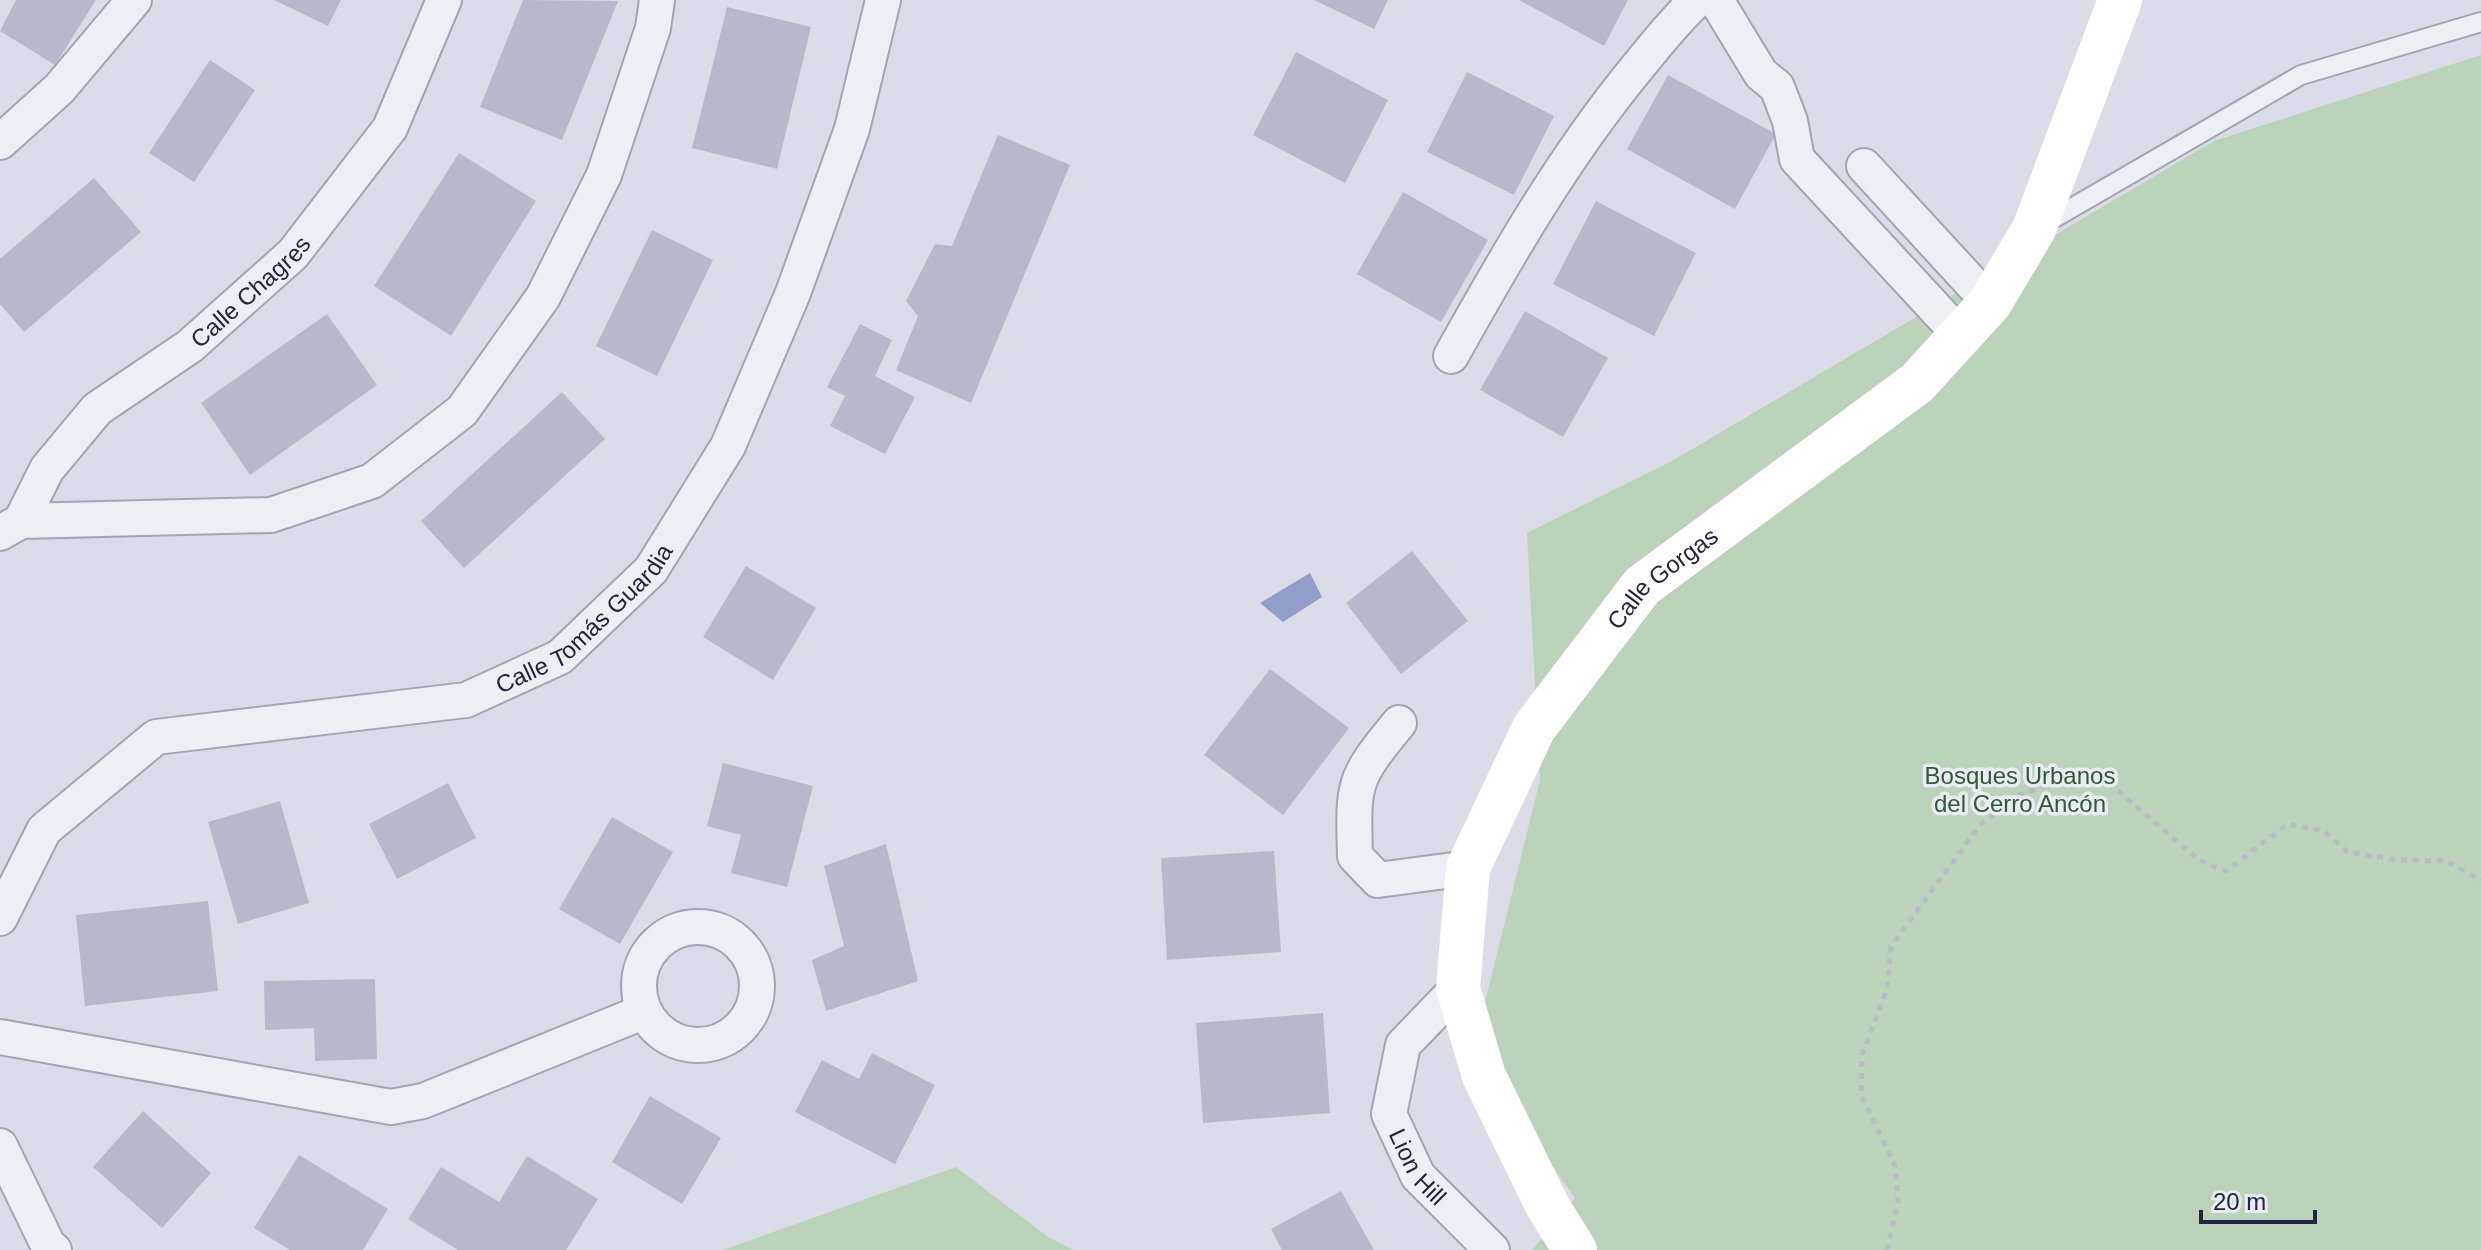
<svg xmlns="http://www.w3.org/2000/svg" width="2481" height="1250" font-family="Helvetica,sans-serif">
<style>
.green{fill:#bbd2bb}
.water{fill:#919ecc}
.building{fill:#b7b9ca}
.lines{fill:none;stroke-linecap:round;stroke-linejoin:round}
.lane-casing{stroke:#a4a5b4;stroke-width:22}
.street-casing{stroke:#a4a5b4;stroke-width:38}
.path{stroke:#b9bac5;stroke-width:5;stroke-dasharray:6 6;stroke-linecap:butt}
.lane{stroke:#eeeef5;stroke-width:18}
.street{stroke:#eeeef5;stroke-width:34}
.secondary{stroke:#fff;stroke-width:44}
.labels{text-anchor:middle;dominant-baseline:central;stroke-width:7;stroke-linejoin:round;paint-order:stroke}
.street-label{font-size:24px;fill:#23263e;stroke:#eaebf5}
.park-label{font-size:24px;fill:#2f5b33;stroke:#eaebf5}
</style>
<rect width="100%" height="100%" fill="#dbdce7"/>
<g class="green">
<polygon points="2481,55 2481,1250 1532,1250 1575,1198 1473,1051 1540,780 1527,533 1672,461 2214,141"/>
<polygon points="956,1167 1048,1237 1073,1250 723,1250"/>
</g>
<polygon class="water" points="1310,573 1322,597 1283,622 1260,603"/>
<g class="building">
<polygon points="16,0 96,0 55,65 0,31"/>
<polygon points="274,0 341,0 328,26"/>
<polygon points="523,0 618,1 562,140 480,107"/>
<polygon points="1314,0 1388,0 1374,29"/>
<polygon points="1519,0 1628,0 1604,46"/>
<polygon points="727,7 811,27 777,169 692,148"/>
<polygon points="1296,52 1388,100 1345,183 1253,135"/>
<polygon points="210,60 255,90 194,182 149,153"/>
<polygon points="1467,72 1554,116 1514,195 1427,152"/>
<polygon points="1668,75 1776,134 1735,209 1627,149"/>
<polygon points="998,135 1070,165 971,403 896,370 918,316 906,301 935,244 952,246"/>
<polygon points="459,153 536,201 451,336 374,286"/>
<polygon points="94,178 141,232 24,332 0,304 0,259"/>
<polygon points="1403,192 1488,240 1441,322 1357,274"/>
<polygon points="1596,201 1696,253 1654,336 1553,284"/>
<polygon points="652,230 713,260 657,376 596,346"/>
<polygon points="1525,311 1608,358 1563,437 1480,390"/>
<polygon points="327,314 377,385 250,475 201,403"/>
<polygon points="860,324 892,340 875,376 915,397 885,454 830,426 845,396 827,387"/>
<polygon points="562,392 605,439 464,568 421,521"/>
<polygon points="1412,551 1468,621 1401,674 1346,603"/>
<polygon points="746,566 816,608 773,680 703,637"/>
<polygon points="1270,669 1349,728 1283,815 1204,755"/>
<polygon points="723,763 813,786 787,887 731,873 741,835 707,826"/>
<polygon points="448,783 476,838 397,879 369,824"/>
<polygon points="280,801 309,903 238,924 208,822"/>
<polygon points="612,817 673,852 620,944 559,909"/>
<polygon points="886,844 918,981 826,1011 812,960 844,946 824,866"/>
<polygon points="1274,851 1281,952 1167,960 1161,858"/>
<polygon points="208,901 218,991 85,1006 76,915"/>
<polygon points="375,979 377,1059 315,1061 314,1028 265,1030 264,981"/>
<polygon points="1323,1013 1330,1113 1203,1123 1196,1023"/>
<polygon points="872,1053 935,1085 895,1164 795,1112 822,1060 859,1079"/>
<polygon points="650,1096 721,1138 682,1204 612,1162"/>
<polygon points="143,1111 211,1173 162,1228 93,1167"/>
<polygon points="299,1155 388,1209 363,1250 290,1250 254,1228"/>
<polygon points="527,1156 598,1199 566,1250 458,1250 408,1219 441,1167 499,1202"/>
<polygon points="1341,1191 1374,1250 1282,1250 1271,1229"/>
</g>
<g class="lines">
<defs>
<polyline id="lane" points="2044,224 2301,75 2481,22"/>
<g id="street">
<polyline points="1716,0 1761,74 1777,87 1790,121 1797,159 1960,335"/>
<polyline points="0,142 59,89 134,0"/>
<polyline points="1864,166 1990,303"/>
<path d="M1451,356c56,-100 112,-198 185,-287 20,-24 38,-48 61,-69"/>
<polyline points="21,521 271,515 372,481 462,411 543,297 604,175 653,28 657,0"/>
<path id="s1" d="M0,533l21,-12 26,-52 50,-60 93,-63 103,-92 97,-126 54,-128"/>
<path d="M1399,723c-47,57 -46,60 -44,133l23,24 90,-12"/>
<path id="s2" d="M0,918l44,-88 112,-93 310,-37 94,-43 91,-87 77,-124 65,-153 59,-164 31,-129"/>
<circle cx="698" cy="986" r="59"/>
<path id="s3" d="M1458,988l-55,57 -14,69 29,62 74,74"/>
<polyline points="0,1037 391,1107 423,1101 643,1012"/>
<polyline points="0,1146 48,1245 54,1250"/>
</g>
</defs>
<use href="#lane" class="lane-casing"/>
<use href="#street" class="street-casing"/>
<polyline class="path" points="1887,1250 1898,1202 1895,1166 1861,1094 1862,1055 1887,989 1891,946 1980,825 2018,796 2077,773 2112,786 2199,860 2226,871 2288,824 2324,831 2347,852 2400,860 2446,861 2481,880"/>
<use href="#lane" class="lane"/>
<use href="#street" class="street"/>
<path class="secondary" id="s4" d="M1575,1250l-28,-45 -63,-129 -26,-88 10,-120 66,-140 108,-142 275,-203 73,-80 44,-74 86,-229"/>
</g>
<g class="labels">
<g class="street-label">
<text stroke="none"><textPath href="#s1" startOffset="354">Calle Chagres</textPath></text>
<text stroke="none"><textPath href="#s4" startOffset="762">Calle Gorgas</textPath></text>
<text stroke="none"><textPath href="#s2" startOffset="702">Calle Tomás Guardia</textPath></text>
<text stroke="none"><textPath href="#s3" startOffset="210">Lion Hill</textPath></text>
</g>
<g class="park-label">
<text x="2020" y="775">Bosques Urbanos<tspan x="2020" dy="28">del Cerro Ancón</tspan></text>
</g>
</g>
<path d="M2201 1210v12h114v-12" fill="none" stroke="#23263e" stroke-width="4"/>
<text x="2213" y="1210" font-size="24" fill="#23263e" stroke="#eaebf5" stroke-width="6" paint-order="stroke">20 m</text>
</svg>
